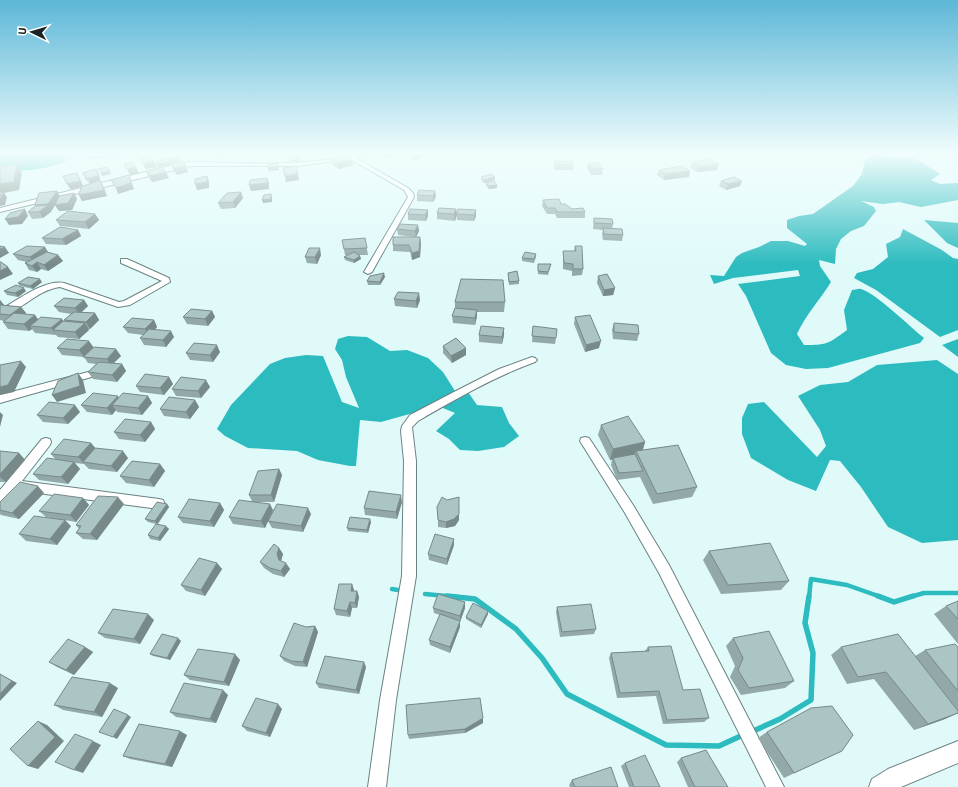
<svg xmlns="http://www.w3.org/2000/svg" width="958" height="787" font-family="'Titillium Web',sans-serif">
<style>
.water{fill:#2cbbbe}
.lines{fill:none;stroke-linecap:round;stroke-linejoin:round}
.stream-far1{stroke:#2cbbbe;stroke-width:4.5}
.stream{stroke:#2cbbbe;stroke-width:5.5}
.minor-casing{stroke:#6b8283;stroke-width:2}
.tertiary-casing{stroke:#6b8283;stroke-width:2}
.minor{fill:#fff;fill-rule:evenodd}
.tertiary{fill:#fff;fill-rule:evenodd}
.wall{fill:#93a9a9}
.shaded-wall{fill:#788989}
.building{fill:#abc4c4;stroke:#788989}
</style>
<rect width="100%" height="100%" fill="#e0fafa"/>
<g class="water">
<path d="M0,155h78c-29,16 -47,15 -78,17z"/>
<polygon points="91,155 157,155 85,159"/>
<path d="M873,155l35,2 10,3 22,14 -9,6 9,4 18,-1v17l-37,7 -22,-5 -16,2 -22,-3 13,6 2,4 -12,15 -13,5 -10,8 -5,10 -1,15 -16,-4 1,6 11,16c-11,18 -25,32 -34,52l7,11c23,0 24,-1 43,-15l-3,-20 8,-20c3,0 6,-2 9,-1 16,5 48,37 63,49l-4,5 -92,25 -22,1 -20,-4 -15,-12 -25,-57 -8,-12 62,-8 -2,-6 -65,8 -19,6 -4,-9 14,1 12,-19 6,-4 17,-6 12,-6h17l17,5 2,-2 -20,-16v-8l12,-4 14,-2 40,-28 9,-12 3,-14z"/>
<polygon points="924,220 958,223 958,248 947,243"/>
<polygon points="903,229 942,250 953,258 958,259 958,330 940,337 876,290 854,278 857,273 873,269 888,257 886,244 900,237"/>
<polygon points="348,336 367,337 390,351 407,350 428,358 443,372 455,391 468,392 477,405 502,407 509,423 519,436 504,447 478,451 460,450 449,439 436,431 455,413 438,406 381,422 360,420 356,466 350,466 318,460 297,451 248,448 225,436 217,429 231,405 270,364 285,358 306,355 323,356 342,402 359,408 346,377 342,360 335,349 338,339"/>
<polygon points="958,339 958,357 942,345"/>
<polygon points="937,360 958,374 958,540 922,543 888,527 861,487 840,461 830,460 816,491 788,480 751,458 742,434 742,418 748,404 764,402 817,457 826,446 820,430 798,396 820,385 848,382 877,365"/>
</g>
<g class="lines">
<g class="stream-far1">
<polyline points="392,589 398,590"/>
<polyline points="425,594 457,597"/>
<polyline points="809,597 811,579 847,585 881,597"/>
<polyline points="910,597 924,593 958,593"/>
</g>
<g class="stream">
<polyline points="447,596 475,599 516,629 542,658 567,694 666,745 719,746 745,734"/>
<polyline points="878,596 894,602 913,596"/>
<polyline points="751,732 780,719 811,700 813,653 805,623 809,596"/>
</g>
<defs>
<g id="minor">
<path d="M354,155h11l-9,3 52,30 5,5 1,4 -42,75 -4,2 -4,-2 44,-75 -4,-7 -54,-31 -52,7h-107l-191,46v-4l178,-44 13,-2c55,1 110,5 163,-7z"/>
<path d="M121,259h6l42,19 1,4 -40,23 -12,2 -58,-20c-23,3 -39,24 -60,30v-7c16,-9 45,-31 64,-27l55,19 5,-1 38,-20 -41,-18z"/>
<path d="M532,357l3,1 2,2 -2,2c-41,15 -79,37 -117,59l-6,6 4,34v115l-20,124 -10,87h-18l12,-87 22,-124 2,-115 -3,-30 1,-5 8,-11 44,-23 45,-23z"/>
<polygon points="92,371 97,374 95,376 0,403 0,395"/>
<polygon points="585,437 589,438 633,505 669,565 784,787 766,787 659,573 625,513 580,441 581,438"/>
<polygon points="46,438 50,439 51,442 50,445 22,481 159,499 163,500 165,504 163,508 159,509 15,490 4,502 0,503 0,490 42,439"/>
</g>
<polygon id="tertiary" points="958,741 958,763 901,787 869,787 872,779 888,769"/>
</defs>
<use href="#minor" class="minor-casing"/>
<use href="#tertiary" class="tertiary-casing"/>
<use href="#minor" class="minor"/>
<use href="#tertiary" class="tertiary"/>
</g>
<g class="wall">
<polygon points="218,155 228,155 226,157 219,158"/>
<polygon points="380,155 397,155 386,158"/>
<polygon points="409,155 426,155 415,160 409,157"/>
<polygon points="543,155 560,155 560,156 544,157"/>
<polygon points="653,155 668,155 658,157"/>
<polygon points="179,156 181,161 186,166 188,172 177,175 173,169 171,163 170,164 170,165 158,167 155,162 169,162"/>
<polygon points="331,158 352,159 353,165 338,169 332,164"/>
<polygon points="140,159 157,167 146,169 143,165"/>
<polygon points="300,159 299,163 290,163 289,160"/>
<polygon points="554,161 574,165 573,170 555,170 554,166"/>
<polygon points="692,162 717,170 697,172 690,168"/>
<polygon points="588,163 603,169 602,175 591,175 587,168"/>
<polygon points="96,169 99,174 100,180 103,186 107,196 82,201 79,195 81,187 71,190 63,176 80,178 83,186 90,184 85,179 82,173"/>
<polygon points="659,170 689,177 664,180 657,175"/>
<polygon points="146,171 169,178 152,182 148,177"/>
<polygon points="481,177 495,177 495,180 484,183 481,180"/>
<polygon points="721,181 742,181 740,186 726,190 719,186"/>
<polygon points="486,183 497,185 497,188 489,189 486,186"/>
<polygon points="57,191 59,196 74,193 77,199 72,210 59,211 55,205 57,202 52,210 51,210 52,211 43,218 32,219 28,212 36,206 35,205 39,193"/>
<polygon points="435,191 436,197 433,202 417,201 417,195"/>
<polygon points="243,198 235,208 221,209 218,203"/>
<polygon points="543,200 561,204 572,209 585,212 585,218 557,218 555,214 547,214 542,206"/>
<polygon points="456,209 457,215 455,221 437,219 437,213"/>
<polygon points="428,210 428,216 426,221 408,220 408,214"/>
<polygon points="476,210 476,216 474,221 457,220 457,214"/>
<polygon points="95,214 99,220 89,229 60,226 56,220"/>
<polygon points="594,218 613,224 612,229 623,235 622,241 603,240 602,234 603,230 593,229"/>
<polygon points="418,225 419,231 416,237 421,243 420,257 412,260 410,252 393,251 393,245 415,237 398,235 397,229"/>
<polygon points="78,230 81,236 66,245 46,244 42,238"/>
<polygon points="365,238 368,255 359,255 360,256 361,259 354,263 345,260 344,257 347,255 345,255 342,240"/>
<polygon points="575,246 583,269 582,275 572,276 572,271 563,269 563,251 574,251"/>
<polygon points="45,247 48,252 58,255 63,261 48,271 41,269 37,272 29,270 25,263 27,262 18,260 13,254"/>
<polygon points="536,254 536,257 534,263 522,261 522,258"/>
<polygon points="321,255 317,264 307,263 305,257"/>
<polygon points="538,264 551,264 548,275 538,274"/>
<polygon points="508,273 519,281 519,284 509,285"/>
<polygon points="598,276 615,288 613,295 603,296 597,283"/>
<polygon points="385,277 380,285 368,285 367,281"/>
<polygon points="42,282 33,289 20,286 18,283"/>
<polygon points="4,291 26,291 18,297 7,295"/>
<polygon points="394,299 420,300 417,308 395,306"/>
<polygon points="0,300 4,305 21,307 26,313 25,314 35,315 38,320 62,319 63,321 65,321 64,320 71,314 59,312 54,306 84,300 88,306 82,312 95,313 99,320 90,329 88,329 89,330 79,339 58,337 56,335 35,333 32,329 29,331 8,329 3,322 4,321 0,320"/>
<polygon points="455,302 505,302 504,312 477,312 477,316 475,325 453,323 452,316 455,308"/>
<polygon points="212,311 215,317 208,326 187,324 183,317"/>
<polygon points="575,317 599,348 585,352 574,324"/>
<polygon points="154,320 157,327 155,329 174,337 166,347 144,345 140,338 143,335 128,333 123,327"/>
<polygon points="614,323 639,334 637,341 613,339 612,330"/>
<polygon points="533,326 556,338 555,344 532,342"/>
<polygon points="504,328 504,335 502,344 479,342 479,335"/>
<polygon points="443,346 466,348 466,355 452,363 443,353"/>
<polygon points="93,347 121,356 113,363 122,364 126,371 117,382 93,379 88,372 96,364 88,363 84,357 62,355 57,348"/>
<polygon points="220,352 213,362 190,360 186,353"/>
<polygon points="169,377 173,384 164,395 140,392 136,386"/>
<polygon points="210,387 201,398 176,396 172,389"/>
<polygon points="148,396 152,403 142,415 117,412 116,410 112,415 87,412 81,405 119,398"/>
<polygon points="195,400 199,407 190,419 164,416 160,409"/>
<polygon points="80,412 68,424 43,422 37,415"/>
<polygon points="151,422 155,429 145,442 119,439 114,432"/>
<polygon points="601,425 645,442 643,450 697,487 692,497 653,504 640,477 617,480 611,465 612,459 610,460 598,435"/>
<polygon points="91,443 95,448 128,458 117,472 89,469 84,464 75,463 80,469 68,484 39,480 33,474 56,460 51,454"/>
<polygon points="0,451 19,453 25,460 6,482 0,482"/>
<polygon points="160,464 165,471 154,487 126,483 120,476"/>
<polygon points="279,469 282,475 274,502 256,502 273,510 265,528 233,524 229,517 252,501 249,495"/>
<polygon points="44,493 19,519 1,515 0,514 0,502"/>
<polygon points="459,497 459,520 455,526 446,528 438,527 438,520 447,500"/>
<polygon points="83,498 89,505 76,522 46,517 39,511"/>
<polygon points="402,502 397,519 365,515 364,508"/>
<polygon points="220,503 224,510 214,527 183,523 178,517"/>
<polygon points="124,504 97,540 83,539 76,533 79,529 76,525"/>
<polygon points="167,504 169,507 158,524 169,529 160,541 150,539 148,535 156,524 148,522 145,519"/>
<polygon points="311,514 303,532 272,528 268,521"/>
<polygon points="371,522 368,533 348,531 347,528"/>
<polygon points="71,526 57,545 26,541 19,534"/>
<polygon points="454,545 447,565 429,560 428,554"/>
<polygon points="279,548 283,554 281,561 290,569 284,577 273,574 264,568 260,562"/>
<polygon points="709,551 789,581 781,590 721,594 703,560"/>
<polygon points="217,563 222,569 205,596 186,591 181,585"/>
<polygon points="352,584 354,591 357,591 359,597 357,608 352,608 350,617 336,615 334,609"/>
<polygon points="958,601 958,644 934,614 946,606"/>
<polygon points="465,602 465,608 460,622 460,627 450,653 430,645 429,640 440,615 434,613 433,608"/>
<polygon points="557,607 596,629 594,634 560,637 556,612"/>
<polygon points="488,614 481,628 466,619 466,617"/>
<polygon points="154,620 140,644 105,638 98,633"/>
<polygon points="315,626 318,632 307,667 295,666 284,661 280,656 306,627"/>
<polygon points="733,638 794,681 785,688 741,695 730,677 735,666 726,646"/>
<polygon points="181,641 170,660 153,656 150,654"/>
<polygon points="85,647 93,652 74,675 57,667 49,662"/>
<polygon points="648,647 683,690 709,718 704,722 663,724 656,696 617,698 609,658 611,653 645,651"/>
<polygon points="841,647 915,656 925,650 958,647 958,714 956,714 945,719 914,730 874,679 847,684 831,655"/>
<polygon points="240,660 229,686 190,680 184,675"/>
<polygon points="366,667 359,694 319,688 316,683"/>
<polygon points="118,688 102,717 63,710 54,705"/>
<polygon points="228,695 216,723 176,717 170,712"/>
<polygon points="282,709 270,737 247,731 242,726"/>
<polygon points="483,723 465,733 409,739 408,735"/>
<polygon points="767,732 842,751 784,778 758,738"/>
<polygon points="187,735 172,767 130,759 123,756"/>
<polygon points="681,758 728,787 688,787 677,762"/>
<polygon points="625,763 660,787 629,787 621,766"/>
<polygon points="572,780 618,787 570,787 569,785"/>
</g>
<g class="shaded-wall">
<polygon points="386,155 397,155 386,158"/>
<polygon points="415,155 426,155 415,160"/>
<polygon points="658,155 668,155 658,157"/>
<polygon points="180,159 181,162 170,164 170,165 158,167 157,164 169,161"/>
<polygon points="352,159 353,165 338,169 337,163"/>
<polygon points="154,161 157,167 146,169 144,164"/>
<polygon points="278,163 279,170 269,171 268,168"/>
<polygon points="17,164 22,173 19,190 4,193 7,197 5,205 0,206 0,184"/>
<polygon points="719,164 717,170 697,172 699,167"/>
<polygon points="186,166 188,172 177,175 174,169"/>
<polygon points="136,167 139,173 130,175 127,169"/>
<polygon points="96,169 99,174 100,182 91,184 88,179"/>
<polygon points="110,171 111,174 102,176 101,173"/>
<polygon points="690,171 689,177 664,180 665,174"/>
<polygon points="166,172 169,178 152,182 150,176"/>
<polygon points="77,173 83,186 71,190 67,184"/>
<polygon points="298,174 299,180 286,182 285,176"/>
<polygon points="129,175 131,181 134,189 118,194 116,188"/>
<polygon points="207,176 209,181 209,188 197,190 195,184"/>
<polygon points="495,177 495,180 484,183 484,180"/>
<polygon points="267,178 269,183 269,189 251,191 249,185"/>
<polygon points="100,180 103,186 107,196 82,201 79,195"/>
<polygon points="742,181 740,186 726,190 728,184"/>
<polygon points="497,185 497,188 489,189 489,186"/>
<polygon points="57,191 60,197 52,210 51,210 52,211 43,218 35,205"/>
<polygon points="435,191 436,197 433,202 433,196"/>
<polygon points="241,192 243,198 235,208 233,202"/>
<polygon points="74,193 77,199 72,210 59,211 55,205"/>
<polygon points="271,194 272,197 272,202 263,203 262,200"/>
<polygon points="25,209 28,216 22,224 9,225 5,219"/>
<polygon points="456,209 457,215 455,221 454,214"/>
<polygon points="428,210 428,216 426,221 425,215"/>
<polygon points="476,210 476,216 474,221 474,215"/>
<polygon points="95,214 99,220 89,229 85,222"/>
<polygon points="418,225 419,231 416,237 415,231"/>
<polygon points="78,230 81,236 66,245 62,239"/>
<polygon points="420,237 421,243 420,257 412,260 412,253"/>
<polygon points="5,247 9,253 0,258 0,249"/>
<polygon points="45,247 49,254 34,263 30,257"/>
<polygon points="320,248 321,255 317,264 315,257"/>
<polygon points="58,255 63,261 48,271 44,265"/>
<polygon points="360,256 361,259 354,263 354,260"/>
<polygon points="37,262 41,269 37,272 32,266"/>
<polygon points="8,267 13,274 0,280 0,271"/>
<polygon points="384,273 385,277 380,285 380,282"/>
<polygon points="40,279 42,282 33,289 30,286"/>
<polygon points="24,288 26,291 18,297 15,293"/>
<polygon points="615,288 613,295 603,296 604,290"/>
<polygon points="419,293 420,300 417,308 416,301"/>
<polygon points="0,300 4,305 0,307"/>
<polygon points="84,300 88,306 79,314 75,308"/>
<polygon points="21,307 26,313 15,322 10,315"/>
<polygon points="477,310 477,316 475,325 475,318"/>
<polygon points="212,311 215,317 208,326 205,319"/>
<polygon points="95,313 99,320 90,329 86,322"/>
<polygon points="35,315 40,322 30,326 32,329 29,331 24,324"/>
<polygon points="62,319 66,326 53,330 56,335 51,328"/>
<polygon points="154,320 157,327 149,336 145,329"/>
<polygon points="85,323 89,330 79,339 75,332"/>
<polygon points="504,328 504,335 502,344 502,337"/>
<polygon points="171,331 174,337 166,347 163,340"/>
<polygon points="89,341 94,348 84,357 79,350"/>
<polygon points="601,341 599,348 585,352 586,345"/>
<polygon points="217,345 220,352 213,362 210,355"/>
<polygon points="466,348 466,355 452,363 451,356"/>
<polygon points="116,349 121,356 111,366 107,359"/>
<polygon points="21,361 26,367 14,392 0,395 0,387"/>
<polygon points="122,364 126,371 117,382 112,375"/>
<polygon points="78,373 83,380 86,393 57,402 52,395"/>
<polygon points="169,377 173,384 164,395 160,388"/>
<polygon points="206,380 210,387 201,398 198,391"/>
<polygon points="118,396 122,403 112,405 116,410 112,415 107,408"/>
<polygon points="148,396 152,403 142,415 138,408"/>
<polygon points="195,400 199,407 190,419 186,412"/>
<polygon points="75,405 80,412 68,424 63,418"/>
<polygon points="0,412 3,415 0,427"/>
<polygon points="151,422 155,429 145,442 140,435"/>
<polygon points="645,442 642,452 636,451 635,454 610,460 613,449"/>
<polygon points="91,443 96,449 83,462 78,457"/>
<polygon points="123,451 128,458 117,472 111,466"/>
<polygon points="19,453 25,460 6,482 0,477 0,474"/>
<polygon points="74,462 80,469 68,484 61,477"/>
<polygon points="160,464 165,471 154,487 149,480"/>
<polygon points="279,469 282,475 274,502 271,495"/>
<polygon points="38,486 44,493 19,519 12,513"/>
<polygon points="401,495 402,502 397,519 396,512"/>
<polygon points="118,497 124,504 97,540 90,534"/>
<polygon points="459,497 459,520 455,526 446,528 446,522"/>
<polygon points="83,498 89,505 76,522 70,515"/>
<polygon points="220,503 224,510 214,527 210,521"/>
<polygon points="167,504 169,507 157,524 155,521"/>
<polygon points="270,504 273,510 265,528 261,521"/>
<polygon points="308,508 311,514 303,532 301,526"/>
<polygon points="370,519 371,522 368,533 367,530"/>
<polygon points="65,520 71,526 57,545 50,539"/>
<polygon points="166,526 169,529 160,541 158,538"/>
<polygon points="454,539 454,545 447,565 447,559"/>
<polygon points="279,548 283,554 281,561 279,560 277,554"/>
<polygon points="217,563 222,569 205,596 201,590"/>
<polygon points="286,563 290,569 284,577 281,571"/>
<polygon points="352,584 354,590 353,597 351,591"/>
<polygon points="357,591 359,597 357,608 355,603"/>
<polygon points="350,602 352,608 350,617 347,611"/>
<polygon points="465,602 465,608 460,622 460,616"/>
<polygon points="488,611 488,614 481,628 481,625"/>
<polygon points="148,614 154,620 140,644 134,639"/>
<polygon points="460,621 460,627 450,653 450,647"/>
<polygon points="315,626 318,632 307,667 303,662"/>
<polygon points="178,638 181,641 170,660 167,658"/>
<polygon points="85,647 93,652 74,675 66,670"/>
<polygon points="235,654 240,660 229,686 224,682"/>
<polygon points="364,662 366,667 359,694 356,690"/>
<polygon points="0,674 17,683 0,701"/>
<polygon points="110,683 118,688 102,717 94,712"/>
<polygon points="223,690 228,695 216,723 210,719"/>
<polygon points="278,704 282,709 270,737 266,733"/>
<polygon points="958,713 945,719 914,730 928,724"/>
<polygon points="128,715 131,717 117,739 113,737"/>
<polygon points="483,718 483,723 465,733 465,729"/>
<polygon points="38,721 47,725 64,741 38,769 28,766"/>
<polygon points="180,731 187,735 172,767 165,764"/>
<polygon points="93,741 101,745 83,773 74,770"/>
</g>
<g class="building">
<polygon points="344,155 346,155 352,159 337,163 331,158"/>
<polygon points="179,156 180,159 169,161 168,158"/>
<polygon points="290,156 300,156 298,160 289,160"/>
<polygon points="150,157 154,161 144,164 140,159"/>
<polygon points="167,159 169,162 157,164 155,162"/>
<polygon points="708,159 719,164 699,167 692,162"/>
<polygon points="183,161 186,166 174,169 171,163"/>
<polygon points="554,161 572,161 574,165 556,164"/>
<polygon points="133,162 136,167 127,169 124,164"/>
<polygon points="278,163 278,167 268,168 268,164"/>
<polygon points="588,163 599,163 603,169 592,169"/>
<polygon points="17,164 14,182 0,184 0,165 3,167"/>
<polygon points="296,166 298,174 285,176 283,168"/>
<polygon points="682,166 690,171 665,174 659,170"/>
<polygon points="107,167 110,171 101,173 98,169"/>
<polygon points="162,167 166,172 150,176 146,171"/>
<polygon points="96,169 98,176 88,179 82,173"/>
<polygon points="77,173 80,181 67,184 63,176"/>
<polygon points="491,174 495,177 484,180 481,177"/>
<polygon points="129,175 131,183 116,188 111,180"/>
<polygon points="207,176 207,182 195,184 195,179"/>
<polygon points="734,177 742,181 728,184 721,181"/>
<polygon points="267,178 267,183 249,185 250,180"/>
<polygon points="100,180 104,190 79,195 81,187"/>
<polygon points="494,181 497,185 489,186 486,183"/>
<polygon points="419,190 435,191 433,196 417,195"/>
<polygon points="57,191 48,204 35,205 39,193"/>
<polygon points="0,192 3,192 1,199 0,199"/>
<polygon points="241,192 233,202 218,203 227,193"/>
<polygon points="74,193 68,203 55,205 59,196"/>
<polygon points="271,194 271,199 262,200 264,195"/>
<polygon points="559,199 561,204 565,204 572,209 583,208 585,212 557,212 555,208 547,208 543,200"/>
<polygon points="48,205 39,212 28,212 35,206"/>
<polygon points="439,208 456,209 454,214 437,213"/>
<polygon points="25,209 18,217 5,219 10,213"/>
<polygon points="410,209 428,210 425,215 408,214"/>
<polygon points="458,209 476,210 474,215 457,214"/>
<polygon points="68,211 95,214 85,222 56,220"/>
<polygon points="594,218 612,219 613,224 594,223"/>
<polygon points="400,224 418,225 415,231 397,229"/>
<polygon points="60,227 78,230 62,239 42,238"/>
<polygon points="603,228 622,229 623,235 604,234"/>
<polygon points="393,237 420,237 419,251 412,253 409,245 393,245"/>
<polygon points="365,238 367,248 344,249 342,240"/>
<polygon points="0,246 5,247 0,249"/>
<polygon points="27,246 45,247 30,257 13,254"/>
<polygon points="575,246 582,246 583,269 573,269 573,264 564,263 563,251 576,251"/>
<polygon points="309,248 320,248 315,257 305,257"/>
<polygon points="47,252 58,255 44,265 37,262 32,266 25,263"/>
<polygon points="354,252 360,256 354,260 344,257"/>
<polygon points="525,252 536,254 534,259 522,258"/>
<polygon points="0,262 1,262 8,267 0,271"/>
<polygon points="538,264 551,264 548,272 538,271"/>
<polygon points="517,271 519,281 509,282 508,273"/>
<polygon points="384,273 380,282 367,281 370,276"/>
<polygon points="607,274 615,288 604,290 598,276"/>
<polygon points="28,277 40,279 30,286 18,283"/>
<polygon points="461,279 503,280 505,302 455,302"/>
<polygon points="16,285 24,288 15,293 4,291"/>
<polygon points="398,292 419,293 416,301 394,299"/>
<polygon points="64,298 84,300 75,308 54,306"/>
<polygon points="0,305 1,305 21,307 10,315 0,314"/>
<polygon points="455,308 477,310 475,318 452,316"/>
<polygon points="191,309 212,311 205,319 183,317"/>
<polygon points="74,312 95,313 86,322 64,320"/>
<polygon points="14,313 35,315 24,324 3,322"/>
<polygon points="590,315 601,341 586,345 575,317"/>
<polygon points="41,317 62,319 51,328 30,326"/>
<polygon points="132,318 154,320 145,329 123,327"/>
<polygon points="63,321 85,323 75,332 53,330"/>
<polygon points="614,323 638,325 639,334 614,332"/>
<polygon points="481,326 504,328 502,337 479,335"/>
<polygon points="533,326 557,329 556,338 532,336"/>
<polygon points="149,329 171,331 163,340 140,338"/>
<polygon points="456,338 466,348 451,356 443,346"/>
<polygon points="67,339 89,341 79,350 57,348"/>
<polygon points="194,343 217,345 210,355 186,353"/>
<polygon points="94,347 116,349 107,359 83,357"/>
<polygon points="21,361 8,385 0,387 0,365"/>
<polygon points="99,362 122,364 112,375 88,372"/>
<polygon points="78,373 80,386 52,395 58,381"/>
<polygon points="145,374 169,377 160,388 136,386"/>
<polygon points="181,377 206,380 198,391 172,389"/>
<polygon points="93,393 118,396 107,408 81,405"/>
<polygon points="123,393 148,396 138,408 112,405"/>
<polygon points="169,397 195,400 186,412 160,409"/>
<polygon points="49,402 75,405 63,418 37,415"/>
<polygon points="628,416 645,442 613,449 601,425"/>
<polygon points="125,419 151,422 140,435 114,432"/>
<polygon points="64,439 91,443 78,457 51,454"/>
<polygon points="678,445 697,487 657,494 636,451"/>
<polygon points="95,448 123,451 111,466 83,462"/>
<polygon points="0,451 19,453 0,474"/>
<polygon points="635,454 643,471 619,473 613,458"/>
<polygon points="47,458 74,462 61,477 33,474"/>
<polygon points="132,461 160,464 149,480 120,476"/>
<polygon points="279,469 271,495 249,495 258,471"/>
<polygon points="20,482 38,486 12,513 0,510 0,502"/>
<polygon points="369,491 401,495 396,512 364,508"/>
<polygon points="54,494 83,498 70,515 39,511"/>
<polygon points="98,496 118,497 90,534 76,533 81,526 76,525"/>
<polygon points="442,497 447,500 459,497 459,514 454,519 446,522 438,520 437,507"/>
<polygon points="189,499 220,503 210,521 178,517"/>
<polygon points="239,500 270,504 261,521 229,517"/>
<polygon points="157,502 167,504 155,521 145,519"/>
<polygon points="277,504 308,508 301,526 268,521"/>
<polygon points="34,516 65,520 50,539 19,534"/>
<polygon points="350,517 370,519 367,530 347,528"/>
<polygon points="156,524 166,526 158,538 148,535"/>
<polygon points="435,534 454,539 447,559 428,554"/>
<polygon points="770,543 789,581 728,585 709,551"/>
<polygon points="274,544 279,548 277,554 279,560 286,563 281,571 270,568 260,562"/>
<polygon points="199,558 217,563 201,590 181,585"/>
<polygon points="339,584 352,584 351,591 357,591 355,603 350,602 347,611 334,609"/>
<polygon points="438,594 465,602 460,616 433,608"/>
<polygon points="958,601 958,619 946,606"/>
<polygon points="473,603 488,611 481,625 466,617"/>
<polygon points="591,604 596,629 562,632 557,607"/>
<polygon points="113,609 148,614 134,639 98,633"/>
<polygon points="440,614 460,621 450,647 429,640"/>
<polygon points="294,623 306,627 315,626 303,662 291,661 280,656"/>
<polygon points="769,631 794,681 749,688 738,670 743,658 733,638"/>
<polygon points="162,634 178,638 167,658 150,654"/>
<polygon points="898,634 958,711 958,713 928,724 886,672 858,677 841,647"/>
<polygon points="68,639 85,647 66,670 49,662"/>
<polygon points="955,644 958,647 958,691 925,650"/>
<polygon points="671,646 683,690 700,689 709,718 667,720 659,691 620,693 611,653 649,651 648,647"/>
<polygon points="198,649 235,654 224,682 184,675"/>
<polygon points="325,656 364,662 356,690 316,683"/>
<polygon points="0,674 12,681 0,694"/>
<polygon points="72,677 110,683 94,712 54,705"/>
<polygon points="184,683 223,690 210,719 170,712"/>
<polygon points="256,698 278,704 266,733 242,726"/>
<polygon points="480,698 483,718 465,729 408,735 406,705"/>
<polygon points="832,706 853,735 842,751 794,773 767,732 811,708"/>
<polygon points="114,709 128,715 113,737 99,732"/>
<polygon points="38,721 55,737 28,766 10,749"/>
<polygon points="139,724 180,731 165,764 123,756"/>
<polygon points="75,734 93,741 74,770 55,762"/>
<polygon points="706,750 728,787 695,787 681,758"/>
<polygon points="645,755 660,787 634,787 625,763"/>
<polygon points="611,767 618,787 575,787 572,780"/>
</g>
<linearGradient id="sky" x2="0" y2="1"><stop stop-color="#5db7d7"/><stop offset="0.58" stop-color="#f1fdfd"/><stop offset="1" stop-color="#f1fdfd" stop-opacity="0"/></linearGradient>
<rect width="958" height="265" fill="url(#sky)"/>
<g transform="translate(32 32) rotate(275)" stroke="#ffffff" stroke-width="3" paint-order="stroke">
<path d="M0-3L7 15L0 10L-7 15Z" fill="#192323"/>
<text y="-6" font-size="11" font-weight="bold" text-anchor="middle" fill="#192323">U</text>
</g>
</svg>
